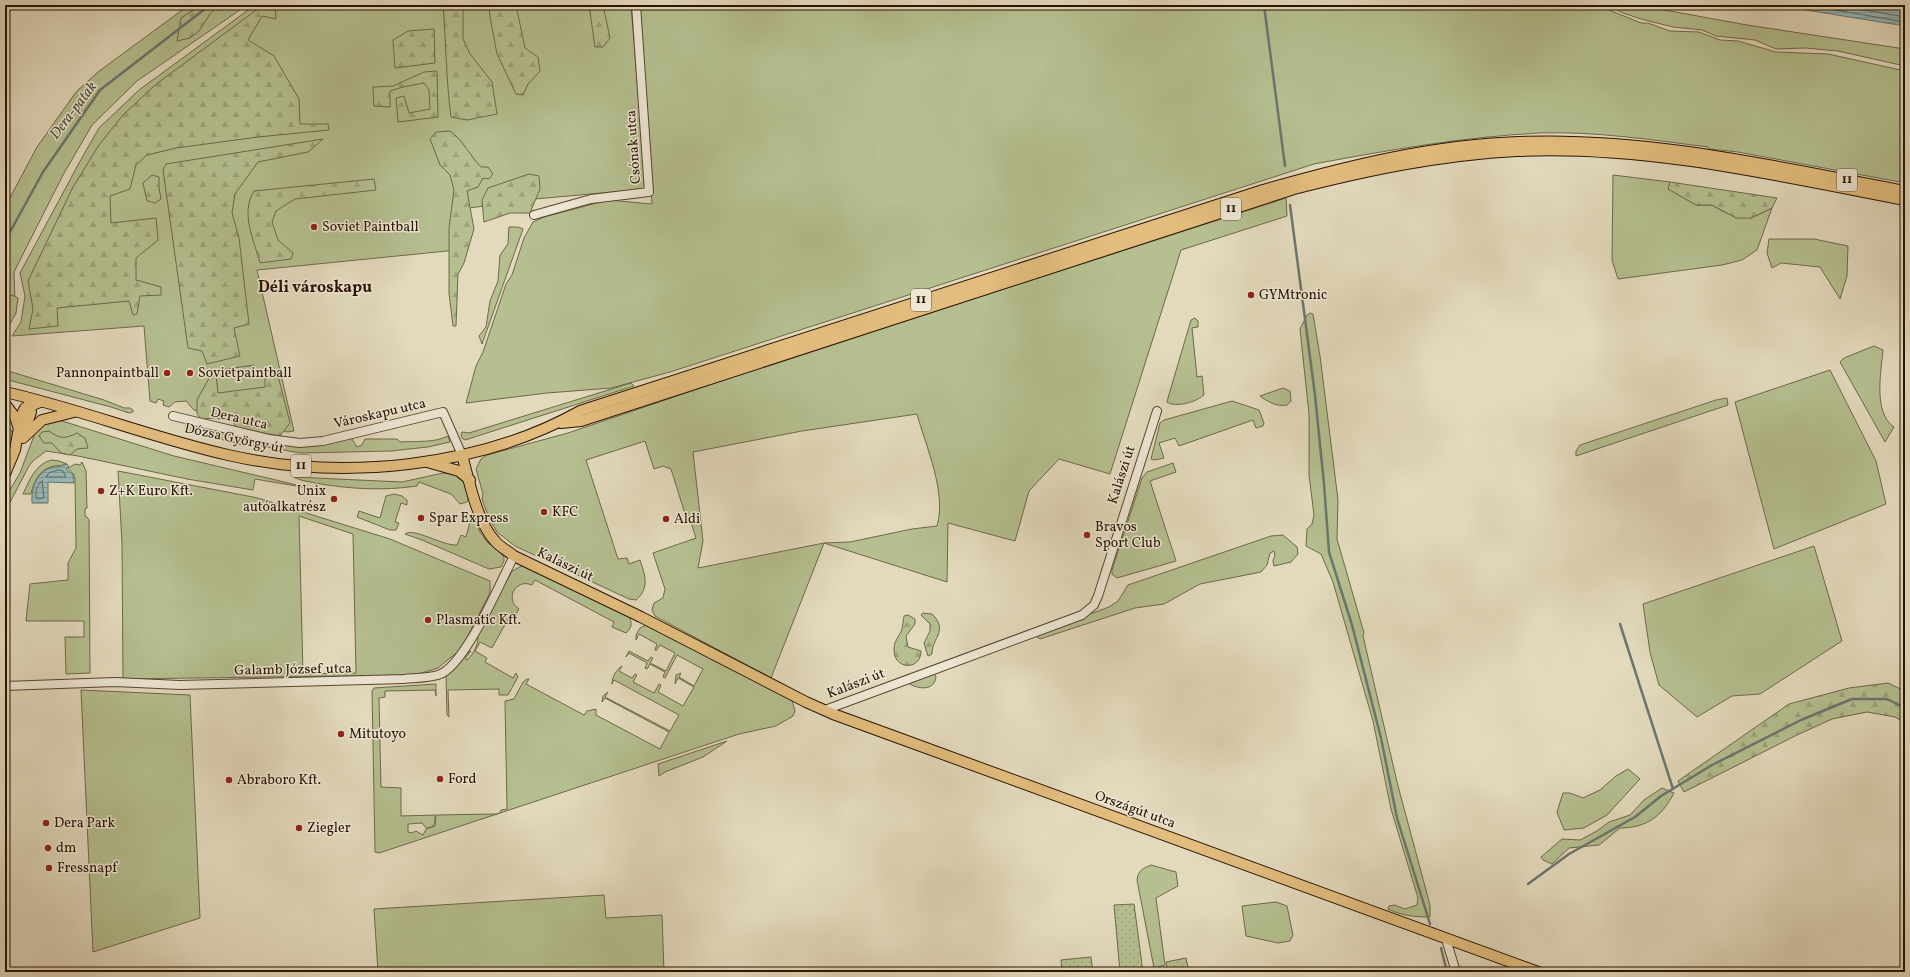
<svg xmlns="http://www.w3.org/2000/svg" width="1910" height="977" font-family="Vollkorn,serif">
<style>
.grass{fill:#b5bf90;stroke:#6e6848;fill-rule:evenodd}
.forest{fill:url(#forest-firs);stroke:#6e6848}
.garden{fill:url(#garden-dots);stroke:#6e6848}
.water{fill:url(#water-rules);stroke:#6b766f}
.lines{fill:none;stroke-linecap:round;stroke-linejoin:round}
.shore{stroke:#60665c;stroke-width:1}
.stream{stroke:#6b766f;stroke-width:2.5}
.minor-casing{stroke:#57442f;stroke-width:10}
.major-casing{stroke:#281200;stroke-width:12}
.minor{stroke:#ede7d4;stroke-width:8}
.major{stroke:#e2bd7e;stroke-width:10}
.poi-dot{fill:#8f2418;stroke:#ede7d4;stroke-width:1.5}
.labels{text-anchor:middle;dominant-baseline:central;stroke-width:3;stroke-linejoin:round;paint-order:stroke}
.shield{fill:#ede7d4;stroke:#635240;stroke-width:1}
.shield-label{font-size:13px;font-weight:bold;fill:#281200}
.street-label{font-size:14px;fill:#281200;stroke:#ede7d4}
.poi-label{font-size:14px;fill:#281200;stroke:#ede7d4;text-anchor:start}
.water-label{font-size:15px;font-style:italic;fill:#4f4c41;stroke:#ede7d4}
.quarter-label{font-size:16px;font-weight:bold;fill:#281200;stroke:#ede7d4}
</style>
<defs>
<pattern id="forest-firs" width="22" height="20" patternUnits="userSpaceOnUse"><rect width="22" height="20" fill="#b5bf90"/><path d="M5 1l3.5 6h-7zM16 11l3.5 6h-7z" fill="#9ca37a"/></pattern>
<pattern id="garden-dots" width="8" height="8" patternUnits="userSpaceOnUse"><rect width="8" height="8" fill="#b5bf90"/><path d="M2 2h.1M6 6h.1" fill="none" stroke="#9ca37a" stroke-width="1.8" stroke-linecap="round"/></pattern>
<pattern id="water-rules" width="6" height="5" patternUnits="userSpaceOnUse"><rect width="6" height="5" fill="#97b9b9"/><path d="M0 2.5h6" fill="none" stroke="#829e9d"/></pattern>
</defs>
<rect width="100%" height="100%" fill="#e3dabd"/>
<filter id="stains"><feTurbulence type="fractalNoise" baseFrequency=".005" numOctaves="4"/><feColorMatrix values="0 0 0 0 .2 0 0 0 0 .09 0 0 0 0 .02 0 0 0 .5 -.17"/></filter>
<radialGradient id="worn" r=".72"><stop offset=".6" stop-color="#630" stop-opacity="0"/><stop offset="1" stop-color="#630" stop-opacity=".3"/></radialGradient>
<g class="grass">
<polygon points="189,5 247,5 137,81 92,125 63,175 14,272 15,300 5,307 5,207 37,147 76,92 98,72"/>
<polygon points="255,5 631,5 646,189 535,199 462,209 467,249 257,270 294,431 287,432 194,410 186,401 175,402 169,407 163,405 164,401 158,399 156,403 150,401 144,326 12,336 21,322 25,296 20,273 79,163 99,128 139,90"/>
<path d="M638,5h959l44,18h7l22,8 29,1 21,8 18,1 38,11 52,2 77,17v112l-167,-31 -29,-3 -1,-2c-56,-7 -113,-16 -169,-14 -76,4 -150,17 -225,31l-644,208 -59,16 -64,5 -81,10 10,-37 7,-14 23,-68 6,-9 12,-37 9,-16 11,-5 64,-17 44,4z"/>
<polygon points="1607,5 1637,5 1747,25 1905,49 1905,66 1838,51 1806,48 1776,49 1755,40 1716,36 1702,30 1673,27 1641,19 1623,13"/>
<polygon points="1613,175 1670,182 1669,189 1696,205 1712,205 1724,212 1751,218 1772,208 1757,250 1742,260 1722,265 1618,279 1612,260"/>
<path d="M1286,198l1,18 -106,34 -71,224 -51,-15 -30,32 -14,50 -67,-18 -1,59 -123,-39 -53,135 -116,-62 -3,-6 2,-7 9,-5 2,-9 -12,-36 43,-15 -7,-22 -3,1 -15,-48 -8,-3 -9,3 -9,-28 -59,19 32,99 9,-1 2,6 11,-4c5,15 10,28 -4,40l-7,-1 -114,-53 -18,-14 -8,-14 -7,-19 1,-5 -7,-25 5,-10 6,-4 81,-22 194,-66zM917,414c9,33 30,79 20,112l-25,3 -62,13 -26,1 -126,25 5,-27 -10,-89 109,-21z"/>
<polygon points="509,227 518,227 523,229 482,344 479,336 486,327 490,301 498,281 500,255 508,244"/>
<polygon points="1769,239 1814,239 1848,246 1847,276 1840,299 1820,267 1781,263 1772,268 1767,253"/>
<path d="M1310,313l3,1 7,42 18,144 -1,39 27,94 -1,3 35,150 32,119v12c-15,0 -27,-1 -42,-8l1,-3 5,-1 11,4 12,-4 1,-7 -27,-89 -18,-88 -40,-139 -12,-28 -15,-8 1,-17 5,-5 2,-9 -5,-40v-61l-9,-85 7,-14z"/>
<path d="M1195,318l3,3v6l-6,1 5,49 5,-1 2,19c-8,7 -28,13 -37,7l1,-4 23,-78z"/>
<path d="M1874,346l9,4c-2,22 -10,63 11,77l-9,15 -45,-80 4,-4z"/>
<polygon points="5,370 104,400 124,408 130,408 133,410 133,412 129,413 111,407 12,381 5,378"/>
<polygon points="1830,370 1876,461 1886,504 1774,549 1735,402"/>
<polygon points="631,383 634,386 465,440 462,438 461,434 462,432 469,433"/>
<path d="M1283,388l7,3 1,10 -4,4c-10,2 -19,-3 -27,-9z"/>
<polygon points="1727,398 1728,405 1576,456 1576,451 1580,445 1716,400"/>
<polygon points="1232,401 1259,410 1264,423 1263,426 1256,428 1253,420 1179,446 1175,438 1159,443 1164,458 1154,460 1151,459 1160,423 1164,420"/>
<polygon points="5,408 9,417 8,423 14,437 5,460 5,445 8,437 5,427"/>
<polygon points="59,420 174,456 314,489 255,479 253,490 187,479 78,456 46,451 34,460 29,466 5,512 5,498 20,473 35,433 41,425"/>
<path d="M186,424l96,20 66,-6 4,1 5,8 5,-2 3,-6h32l3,3c16,-1 34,1 48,-6l2,6 -22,5 -37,4 -91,2 -44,-8h-14l-43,-12h-10l-4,-3z"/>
<path d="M51,460l8,1 8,3c-5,2 -8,1 -13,2 -14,3 -20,14 -23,28h-8c7,-15 12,-29 28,-34z"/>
<polygon points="82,462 86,471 87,508 85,509 85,516 87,517 89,520 90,673 66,674 65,637 84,637 84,621 26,621 30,584 68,580 68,563 76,548 75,479 74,475 68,468 75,464 80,465"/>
<polygon points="1173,463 1176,472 1150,481 1176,561 1117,578 1112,574 1112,570 1142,478 1147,472"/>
<path d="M118,471l140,27 132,41 100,42v12l-29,56 -23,19 -23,7 -292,4 -1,-136zM299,516l54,18 3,139 -53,1z"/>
<path d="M443,473l16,2 5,6 5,16 -2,5 -7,2 -9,-10 -32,-12 -2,4c-34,5 -68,3 -102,-3 -7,-2 -15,-2 -21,-6l108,5z"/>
<polygon points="394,494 402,496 407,500 407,505 401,503 395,522 399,523 396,530 390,530 357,517 359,511 380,518 386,496"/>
<path d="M473,514l7,18 7,10 13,10 4,5v4l-3,6 -12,2 -67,-29 -17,-6c9,-7 37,12 52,11l4,-10 5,2 4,-15 -5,-4z"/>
<polygon points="1283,535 1297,547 1298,554 1291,562 1274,566 1273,561 1275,555 1274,551 1270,553 1267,565 1261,572 1200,584 1164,604 1135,608 1040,639 1037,637 1038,633 1109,607 1118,601 1128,585 1271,536"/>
<polygon points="1814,546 1842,641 1760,694 1732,696 1697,717 1659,685 1650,652 1643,604"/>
<path d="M522,566h5l102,51c4,6 2,12 -3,16l-14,-6 2,-5 -79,-42 -3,5c-16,-7 -28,14 -13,24l-3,5 -4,-2 -20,36 -12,-6 -5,9 12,7 -2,4 28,16 3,-5 2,4 -10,18h-9v-6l-51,1 1,27 -2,-2 -1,-40 21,-22 4,-2 -6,8 2,1c7,-6 12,-17 11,-26l34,-63z"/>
<path d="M646,625l139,70 7,5 3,11 -2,5 -17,10 -37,8 -360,119 -4,-1 -3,-161 2,-3 62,-4v12l-1,-6 -50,1v6l-6,1 2,89 20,1v28l34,-1v8l-3,4 -6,1 -4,-5 -14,1v8l4,1 4,-2 7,4 3,-6 9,-3 1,-11 61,-1 3,-1 1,-3 6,-1 -2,-108 9,-2 9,-17 4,-3h2l-3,5 58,31 3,-4 9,-2v6l64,34 9,-17 -64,-34 -3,4 1,-6 5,-4 -3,5 65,34 9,-16 -65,-35 -2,4c0,-7 4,-14 10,-18l-3,5 13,7 3,-4 2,1 -4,7 21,11 5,-9 2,1 -3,7 25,14 11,-19 -16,-9 -3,6 1,-9 5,-2 -2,4 15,9 9,-17 -26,-14 -12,23 -2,-1 2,-5 -15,-8 -3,5 -2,-1 2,-5 -18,-10 -3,4 3,-6 19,10 3,-4 2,1 -3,5 16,8 9,-18 -15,-8 -4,6 -1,-1 2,-6 -18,-10 -3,6v-5l4,-7z"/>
<path d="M933,673l3,3c-1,16 -19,13 -28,7z"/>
<polygon points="81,690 190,695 200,918 93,952"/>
<polygon points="727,741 703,757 665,772 659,776 658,764"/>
<polygon points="1628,769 1640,779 1607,815 1584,828 1564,830 1557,812 1563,793 1570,793 1583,798 1600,790 1616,776"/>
<path d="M1662,788l12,5c-12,23 -27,35 -54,35l-21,17 -30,3 -17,16 -9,-4 -2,-3 21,-18 18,1 17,-9 12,-9 21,-7 14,-15z"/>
<path d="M1151,865l25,7 2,14 -22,12 9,67 -11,3 -17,-88c1,-9 6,-12 14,-15z"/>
<polygon points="604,895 606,918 662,915 664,972 378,972 374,909"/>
<polygon points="1276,902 1287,906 1293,935 1290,941 1278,943 1246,936 1242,906"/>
</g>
<g class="forest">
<polygon points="201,5 219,5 210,14 199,31 190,38 177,41 181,18"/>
<polygon points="263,5 275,5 276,19 262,16 248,40 274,56 299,99 300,124 328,124 329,130 258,137 176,148 147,155 136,165 130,189 110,196 111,223 156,218 158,240 136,258 136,280 161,287 161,295 140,296 137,314 133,315 129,301 57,308 58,326 29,329 33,309 28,281 73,187 99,145 123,115 155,85"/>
<path d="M443,5h20v34l7,15 22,28 5,32 -30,6 -16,-3c-5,-37 -5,-75 -8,-112z"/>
<polygon points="489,5 516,5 525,48 538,57 540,71 528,84 523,95 516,94 497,54 490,17"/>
<polygon points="589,5 603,5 610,38 603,47 595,47"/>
<polygon points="434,29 435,63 395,68 393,40 408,31"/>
<polygon points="437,71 438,117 398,122 396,98 404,96 409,113 430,109 429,90 424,83 403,87 390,91 390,107 374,106 373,87 393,86 424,72"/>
<path d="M450,131c13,9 20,25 31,36h7l5,7 -4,5 -6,-1 -5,9 -11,4 7,38 -10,34 -6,11 -2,52h-3l-4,-33v-65l5,-38 -4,-15 -10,-10 -10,-26 6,-7z"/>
<polygon points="323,139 308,152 258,162 235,194 232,213 239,238 249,324 234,328 240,356 207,364 202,351 188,348 163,170 166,164"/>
<polygon points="529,174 539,176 540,189 530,213 510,213 484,222 482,200 488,188"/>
<polygon points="152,175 159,177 159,188 161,199 155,203 147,201 143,183"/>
<path d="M374,179l2,11 -81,9 -19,12 -4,11 6,18 15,13 -2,6 -31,4c-6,-23 -20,-50 -6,-72z"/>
<polygon points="1670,182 1777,198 1772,208 1751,218 1736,218 1712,205 1696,205 1668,189"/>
<polygon points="13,295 18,298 16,313 5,333 5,304 8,297"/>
<polygon points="254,365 254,369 216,375 218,393 265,387 265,378 273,373 277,372 290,423 280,436 236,428 233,421 214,418 201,419 197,414 197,400 213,371"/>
<path d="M49,431c11,8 16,8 28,2l8,5 3,10 -11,1 -7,6 -9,-2 -9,-10h-8l-5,-7 3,-4z"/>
<path d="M923,613l9,1c17,17 0,23 0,40l-4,2 -4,-13 6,-12v-7l-9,-9z"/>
<path d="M908,615l7,4v5l-9,12 2,11 13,4c0,20 -28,19 -27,-2 0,-7 4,-12 7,-17 2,-5 2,-11 3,-16z"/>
<polygon points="1888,683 1905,691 1905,723 1895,717 1867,712 1832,719 1797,735 1684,792 1678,781 1789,704 1849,688"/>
</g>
<g class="garden">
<polygon points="1134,904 1143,972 1120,972 1114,905"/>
<polygon points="1091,957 1093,972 1062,972 1061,960"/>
<polygon points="1186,958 1189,972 1168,972 1166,962"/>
</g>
<g class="water">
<polygon points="1775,5 1905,5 1905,26"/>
<path d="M67,464l2,3 -3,2 7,6 1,8 -26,-1v21h-16c-1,-13 3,-28 16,-34 7,-3 13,-2 19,-5z"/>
</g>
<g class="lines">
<g class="shore">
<polyline points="1806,5 1905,22"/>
<polyline points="1836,5 1905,17"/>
<polygon points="59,470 63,471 66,477 46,477 49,473"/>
<path d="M42,481l2,17 -7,1c-3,-5 0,-15 5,-18z"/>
</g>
<g class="stream">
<polyline points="1264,5 1285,166"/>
<polyline points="1290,205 1315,395 1324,484 1329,552 1352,625 1381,738 1397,818 1430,924"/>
<polyline points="5,241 43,172 100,90 210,5"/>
<polyline points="1620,624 1673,789"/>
<polyline points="1528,884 1569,854 1635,817 1661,796 1712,765 1801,720 1852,699 1887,699 1905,708"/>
<polyline points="1441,948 1447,972"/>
</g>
<defs>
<g id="minor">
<polyline points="534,215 591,199 649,192 636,5"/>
<polyline points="173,416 269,439 300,443 323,441 443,412 462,455"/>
<path d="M5,686l110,-4 65,3 224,-6c11,-1 24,-1 34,-4 27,-8 62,-93 76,-119"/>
<polyline points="825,710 1082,615 1094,605 1098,596 1157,411"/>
<polyline points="1446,939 1456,972"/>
</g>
<g id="major">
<path d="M5,392c75,17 148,46 223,63 114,26 250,13 352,-44l683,-221c84,-24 168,-45 256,-48 131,-5 259,25 386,49"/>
<polyline points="5,404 15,417 18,426"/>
<path d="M561,423l20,-2 713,-232c74,-19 147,-34 223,-38 131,-6 261,25 388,49"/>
<polyline points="23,436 31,412 29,402"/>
<polyline points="23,438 42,420 74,412"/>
<path d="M462,455c7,25 15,67 33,86 5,6 13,10 19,15l127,61 165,85 27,12 63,23 642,235"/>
<polyline points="427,462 459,471 470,480"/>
<polyline points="5,474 15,450 21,416 25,408 40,402"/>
</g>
</defs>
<use href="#minor" class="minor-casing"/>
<use href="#major" class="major-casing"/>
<use href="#minor" class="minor"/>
<use href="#major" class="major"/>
</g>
<g class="poi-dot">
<circle cx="314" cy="227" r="4"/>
<circle cx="1251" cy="295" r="4"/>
<circle cx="167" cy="373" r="4"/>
<circle cx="190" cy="373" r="4"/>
<circle cx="101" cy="491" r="4"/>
<circle cx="334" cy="499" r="4"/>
<circle cx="544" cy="512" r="4"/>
<circle cx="421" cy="518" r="4"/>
<circle cx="666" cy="519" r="4"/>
<circle cx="1087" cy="535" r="4"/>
<circle cx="428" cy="620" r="4"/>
<circle cx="341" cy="734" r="4"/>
<circle cx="440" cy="779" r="4"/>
<circle cx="229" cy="780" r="4"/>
<circle cx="46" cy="823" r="4"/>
<circle cx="299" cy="828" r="4"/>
<circle cx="48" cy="848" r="4"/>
<circle cx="49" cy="868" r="4"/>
</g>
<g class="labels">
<g class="shield">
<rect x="1837" y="169" width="20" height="22" rx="3"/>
<rect x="1221" y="198" width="20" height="22" rx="3"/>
<rect x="911" y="289" width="20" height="22" rx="3"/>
<rect x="291" y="455" width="20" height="22" rx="3"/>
</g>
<g class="shield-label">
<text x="1847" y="180">11</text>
<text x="1231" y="209">11</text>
<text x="921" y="300">11</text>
<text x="301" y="466">11</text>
</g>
<g class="street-label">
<text transform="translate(634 147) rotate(-94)">Csónak utca</text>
<text transform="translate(380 414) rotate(-13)">Városkapu utca</text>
<text transform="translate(239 419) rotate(13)">Dera utca</text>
<text transform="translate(234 439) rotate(12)">Dózsa György út</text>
<text transform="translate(1122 475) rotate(-72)">Kalászi út</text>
<text transform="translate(565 565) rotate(26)">Kalászi út</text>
<text transform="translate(293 670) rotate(-1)">Galamb József utca</text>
<text transform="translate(856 684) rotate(-21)">Kalászi út</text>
<text transform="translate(1135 810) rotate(20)">Országút utca</text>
</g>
<g class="poi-label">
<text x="322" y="227">Soviet Paintball</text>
<text x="1259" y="295">GYMtronic</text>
<text x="159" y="373" text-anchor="end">Pannonpaintball</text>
<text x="198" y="373">Sovietpaintball</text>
<text x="109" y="491">Z+K Euro Kft.</text>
<text x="326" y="491" text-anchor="end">Unix<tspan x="326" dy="16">autóalkatrész</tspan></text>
<text x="552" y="512">KFC</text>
<text x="429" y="518">Spar Express</text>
<text x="674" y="519">Aldi</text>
<text x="1095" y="527">Bravos<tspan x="1095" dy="16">Sport Club</tspan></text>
<text x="436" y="620">Plasmatic Kft.</text>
<text x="349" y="734">Mitutoyo</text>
<text x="448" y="779">Ford</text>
<text x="237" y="780">Abraboro Kft.</text>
<text x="54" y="823">Dera Park</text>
<text x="307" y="828">Ziegler</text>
<text x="56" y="848">dm</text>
<text x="57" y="868">Fressnapf</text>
</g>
<g class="water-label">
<text transform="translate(74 111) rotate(-53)">Dera-patak</text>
</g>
<g class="quarter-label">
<text x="315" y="288">Déli városkapu</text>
</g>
</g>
<rect width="1910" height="977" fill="none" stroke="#e3dabd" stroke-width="20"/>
<rect x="6" y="6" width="1898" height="965" fill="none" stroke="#281200" stroke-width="2"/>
<rect x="10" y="10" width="1890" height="957" fill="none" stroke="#281200"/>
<rect width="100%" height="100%" filter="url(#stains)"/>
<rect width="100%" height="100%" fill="url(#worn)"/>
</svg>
